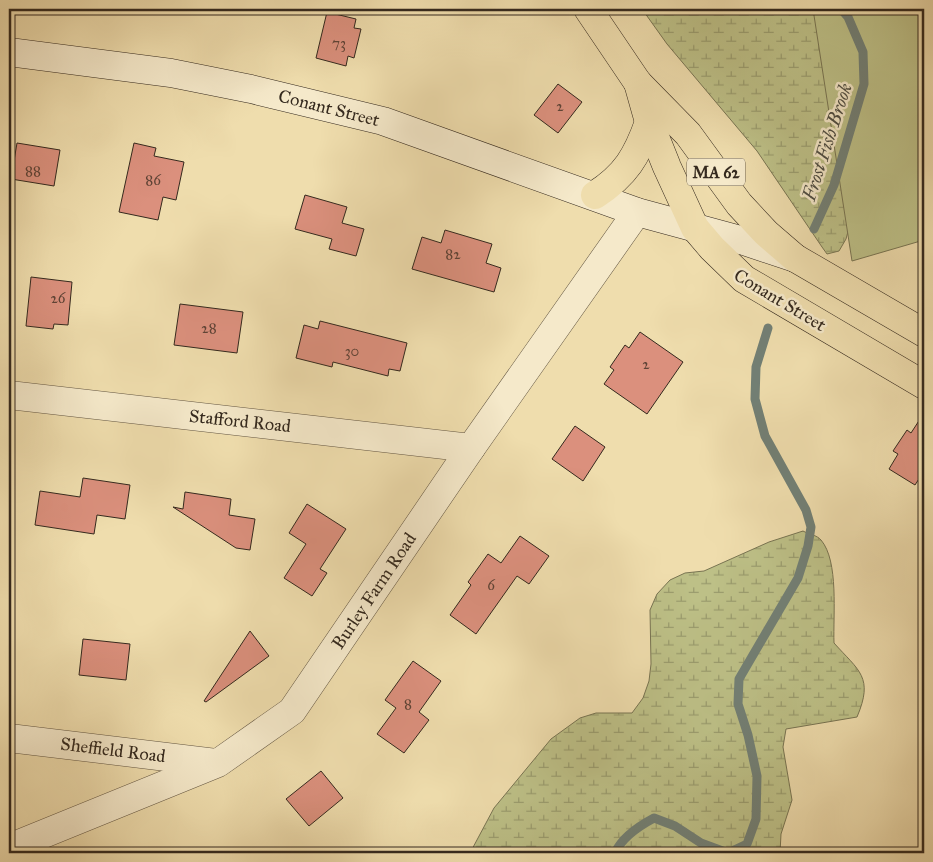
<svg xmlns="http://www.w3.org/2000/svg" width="933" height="862" font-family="'IM FELL Great Primer',serif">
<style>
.wetland{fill:url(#wetland-marsh);stroke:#787452}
.park{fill:#bdc087;stroke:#787452}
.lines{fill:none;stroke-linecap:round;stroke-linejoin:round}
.stream{stroke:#728076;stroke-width:9}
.building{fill:#db907d;stroke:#34291e}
.minor-casing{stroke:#635642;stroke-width:29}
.secondary-casing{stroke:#34291e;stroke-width:29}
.primary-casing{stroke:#34291e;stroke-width:29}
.minor{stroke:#f5e9ca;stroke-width:28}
.secondary{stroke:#f5e9ca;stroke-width:28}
.primary{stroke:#efddad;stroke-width:28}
.labels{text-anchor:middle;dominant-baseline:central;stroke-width:5;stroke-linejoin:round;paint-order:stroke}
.number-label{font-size:15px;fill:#5e4336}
.shield{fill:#f5e9ca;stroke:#6e6352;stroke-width:1}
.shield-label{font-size:16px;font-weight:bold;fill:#34291e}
.street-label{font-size:18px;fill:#34291e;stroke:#f5e9ca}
.water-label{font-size:19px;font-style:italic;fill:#4e4d43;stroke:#f5e9ca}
</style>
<defs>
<pattern id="wetland-marsh" width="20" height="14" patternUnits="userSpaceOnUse" patternTransform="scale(1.25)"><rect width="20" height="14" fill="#bdc087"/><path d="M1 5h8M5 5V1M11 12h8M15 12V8" fill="none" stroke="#9a9c6e"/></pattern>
</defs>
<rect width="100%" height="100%" fill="#efddad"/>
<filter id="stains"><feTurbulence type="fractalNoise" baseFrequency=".004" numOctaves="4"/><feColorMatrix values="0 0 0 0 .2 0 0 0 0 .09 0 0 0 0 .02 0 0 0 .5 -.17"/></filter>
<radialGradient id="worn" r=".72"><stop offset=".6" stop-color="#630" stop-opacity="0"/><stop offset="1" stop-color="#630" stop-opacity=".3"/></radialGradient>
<g class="wetland">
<polygon points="642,9 856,9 855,205 846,239 839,251 827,254 822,247 757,151 667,44"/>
<path d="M803,531c5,3 14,4 18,9 18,21 12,75 13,103 25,28 40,34 23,74l-71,12 -3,18 9,53 -11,34 -1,19h-126l-5,-4 -8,4h-171l24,-45 57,-69 29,-21 16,-5h36l11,-15 6,-17 2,-17 -1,-54 7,-16 13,-14 15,-7 19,-2 65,-29z"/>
</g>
<polygon class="park" points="813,9 924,9 924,240 852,261"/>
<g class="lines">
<g class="stream">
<polyline points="814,229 834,185 864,84 863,52 848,17 841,9"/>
<path d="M615,853c7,-16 24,-27 39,-35l21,8 26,17 27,10"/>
<polyline points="728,853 747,844 756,819 757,776 748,735 738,704 739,679 798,578 808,546 811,527 806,510 765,436 755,399 756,367 768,328"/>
</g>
</g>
<g class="building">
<polygon points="327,12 356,19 354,28 361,29 354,58 348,56 346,66 316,58"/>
<polygon points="558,84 582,102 558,133 534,115"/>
<polygon points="17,143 60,150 54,186 11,179"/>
<polygon points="134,143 156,148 154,156 184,162 176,200 163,197 158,220 119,212"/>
<polygon points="305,195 347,207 342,223 364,229 356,256 329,249 332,239 295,229"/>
<polygon points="445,230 492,244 486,263 501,268 494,292 412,269 422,237 441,243"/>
<polygon points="31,277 72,282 68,325 54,324 53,329 26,326"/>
<polygon points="180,304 243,312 237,353 174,345"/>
<polygon points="320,321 407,343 400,371 389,369 388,376 333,362 332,367 296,358 304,325 318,329"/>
<polygon points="640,332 683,362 647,414 604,384 614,370 610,367 625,345 629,348"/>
<polygon points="924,413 924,471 915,485 889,469 898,454 893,451 907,430 911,433"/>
<polygon points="575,426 605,447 583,481 552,459"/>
<polygon points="83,478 130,485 125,519 97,515 94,534 35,525 40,491 80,497"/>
<polygon points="185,492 231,499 229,515 255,519 250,550 236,548 173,507 183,509"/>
<polygon points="307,504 346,529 320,569 327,573 312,596 284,578 306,544 289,533"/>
<polygon points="520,536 549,556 529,584 517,576 476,634 450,615 471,585 468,582 488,554 501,563"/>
<polygon points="250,631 269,656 206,702 204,701"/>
<polygon points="83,639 130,644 126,680 79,675"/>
<polygon points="413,661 441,681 419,712 429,720 404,753 377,734 396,708 385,700"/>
<polygon points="321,771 343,798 309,826 286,799"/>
</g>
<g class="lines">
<defs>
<g id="minor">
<polyline points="9,395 471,448"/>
<polyline points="9,738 216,763"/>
<polyline points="9,848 218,763 292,711 471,448 637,212"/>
</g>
<polyline id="secondary" points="9,52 171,73 251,89 383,121 637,212 744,241 795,258"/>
<g id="primary">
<polyline points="588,9 638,83 688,134 739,204 766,233 795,258 924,333"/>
<polyline points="638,83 649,122 667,167 695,228 712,248 744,279 924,385"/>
<path d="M595,195c31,-20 42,-39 54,-73"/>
</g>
</defs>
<use href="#minor" class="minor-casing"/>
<use href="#secondary" class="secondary-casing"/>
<use href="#primary" class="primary-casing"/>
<use href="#minor" class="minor"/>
<use href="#secondary" class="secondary"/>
<use href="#primary" class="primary"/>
</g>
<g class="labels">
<g class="number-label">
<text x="339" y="43">73</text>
<text x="560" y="106">2</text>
<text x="33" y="171">88</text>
<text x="153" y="180">86</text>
<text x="453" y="254">82</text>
<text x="58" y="298">26</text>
<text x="209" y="328">28</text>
<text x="352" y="351">30</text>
<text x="646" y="364">2</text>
<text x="491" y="585">6</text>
<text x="408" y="704">8</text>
</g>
<rect class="shield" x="687" y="158.5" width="58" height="27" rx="4"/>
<g class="shield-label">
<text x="716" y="172">MA 62</text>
</g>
<g class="street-label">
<text transform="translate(329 108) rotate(14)">Conant Street</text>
<text transform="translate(780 300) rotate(31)">Conant Street</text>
<text transform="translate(240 421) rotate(6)">Stafford Road</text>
<text transform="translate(374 591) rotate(-56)">Burley Farm Road</text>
<text transform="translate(113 750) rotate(7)">Sheffield Road</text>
</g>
<g class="water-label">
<text transform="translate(827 142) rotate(-72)">Frost Fish Brook</text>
</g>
</g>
<rect width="933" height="862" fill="none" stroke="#efddad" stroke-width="30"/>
<rect x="10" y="10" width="913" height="842" fill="none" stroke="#34291e" stroke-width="2.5"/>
<rect x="15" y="15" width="903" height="832" fill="none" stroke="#34291e"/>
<rect width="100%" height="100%" filter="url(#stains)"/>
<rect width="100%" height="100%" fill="url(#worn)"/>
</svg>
